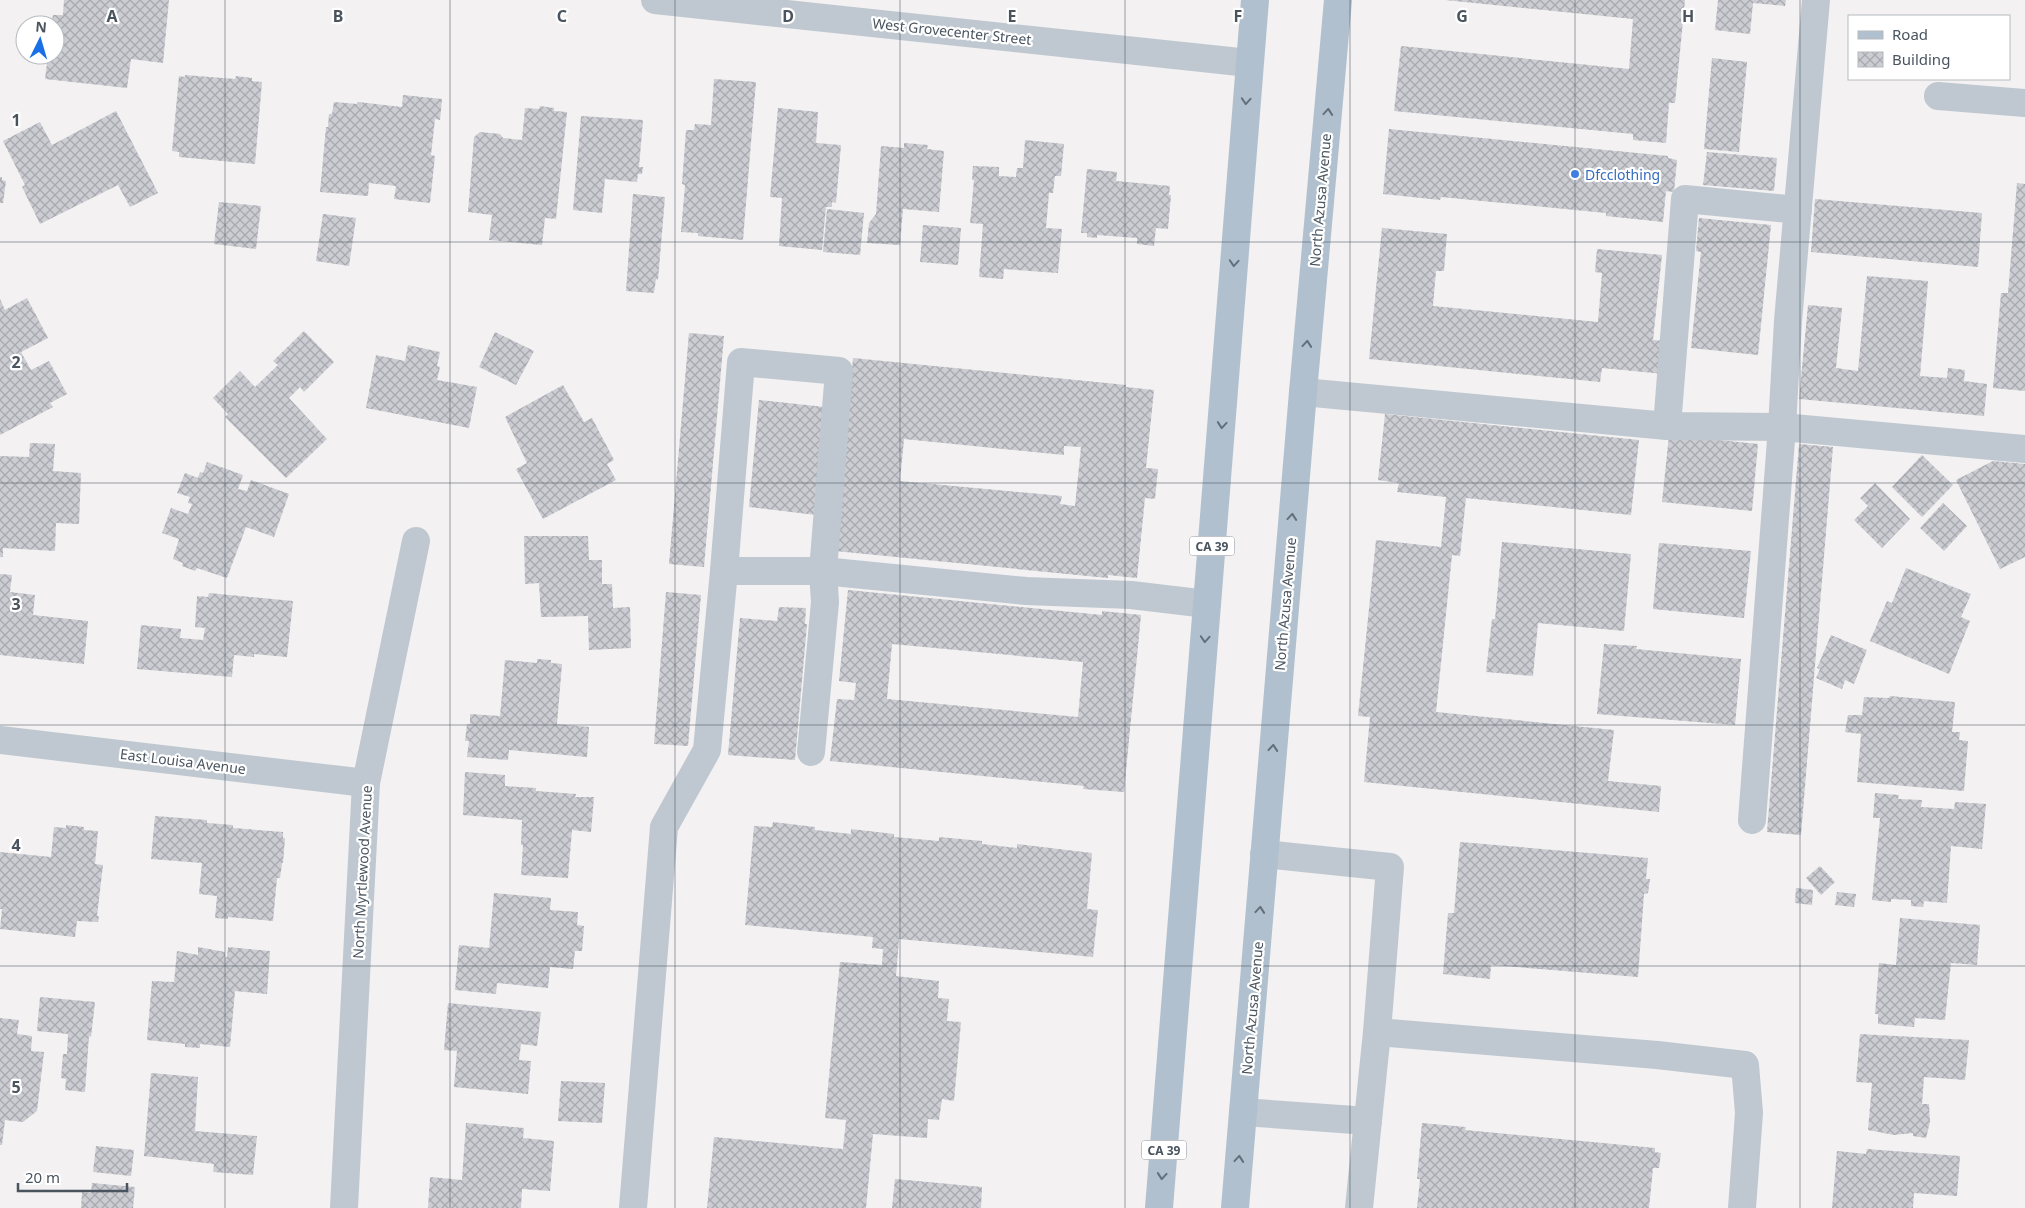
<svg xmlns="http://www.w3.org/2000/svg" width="2025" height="1208" font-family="'Noto Sans',sans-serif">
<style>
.building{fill:url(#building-cross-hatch);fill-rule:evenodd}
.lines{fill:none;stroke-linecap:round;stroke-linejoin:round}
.minor{stroke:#bfc8d0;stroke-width:28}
.major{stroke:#b1c0cf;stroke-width:28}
.oneway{stroke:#636f7b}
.grid{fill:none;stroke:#49545f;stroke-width:1;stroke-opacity:0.55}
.shop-dot{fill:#3f7fe0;stroke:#fff;stroke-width:2}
.labels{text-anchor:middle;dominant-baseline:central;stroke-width:4.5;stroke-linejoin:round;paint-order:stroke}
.shield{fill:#fff;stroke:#80878f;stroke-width:1}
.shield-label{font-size:12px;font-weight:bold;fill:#49545f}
.street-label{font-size:14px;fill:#49545f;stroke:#fff}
.shop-label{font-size:14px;fill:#366cbe;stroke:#fff;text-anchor:start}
.grid-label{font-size:16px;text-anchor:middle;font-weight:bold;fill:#49545f;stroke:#fff;stroke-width:4.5;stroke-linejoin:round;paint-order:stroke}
</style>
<defs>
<pattern id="building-cross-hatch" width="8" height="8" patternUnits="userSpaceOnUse" patternTransform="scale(1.25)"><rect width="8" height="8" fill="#cbcdd3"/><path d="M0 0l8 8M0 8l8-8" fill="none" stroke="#a7a9ae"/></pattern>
</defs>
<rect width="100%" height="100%" fill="#f3f1f1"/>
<g class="building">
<polygon points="64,0 169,0 163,63 131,59 127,88 45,79 48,55 55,55 55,25 51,25 53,15 63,15"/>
<polygon points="1445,0 1685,0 1675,103 1669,103 1666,143 1633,140 1633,134 1394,111 1401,46 1629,69 1633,19"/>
<polygon points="1718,0 1786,0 1785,6 1753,3 1750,34 1715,30"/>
<polygon points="1712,58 1747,62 1739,152 1704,149"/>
<polygon points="185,75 235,79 236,76 252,78 252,81 262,82 255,164 179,157 179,152 172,151 179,76 185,77"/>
<polygon points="714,79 756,82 743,240 698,236 698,233 681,232 685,185 682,184 686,130 694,130 695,124 711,125"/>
<polygon points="403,95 442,99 440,120 435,119 431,155 435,156 430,203 394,199 396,186 369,183 368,196 320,192 326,127 328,127 329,114 332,114 334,102 357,104 358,102 402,107"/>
<polygon points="540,106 554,108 554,111 567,112 556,219 545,218 542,245 489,240 492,215 468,212 474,137 480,132 500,134 503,138 522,140 525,108 539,109"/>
<polygon points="778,108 818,112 816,143 841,145 836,203 832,202 832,207 826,207 822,250 779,246 782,198 770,197"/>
<polygon points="116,111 158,193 130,207 118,185 40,224 22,187 25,185 3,141 40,122 52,145"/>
<polygon points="581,116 643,120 639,167 643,167 642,174 638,174 637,182 605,179 602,213 573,210"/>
<polygon points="1389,129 1668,156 1668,158 1677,160 1674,192 1666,191 1663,222 1606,216 1606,213 1441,197 1440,200 1383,194"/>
<polygon points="1025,140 1064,144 1061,176 1055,176 1053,193 1049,193 1046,228 1062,229 1058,273 1004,269 1003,279 979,277 983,224 970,223 974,180 972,180 973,166 999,167 999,176 1016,177 1017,168 1023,168"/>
<polygon points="904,143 928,145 927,149 944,151 939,212 903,209 900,245 867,243 869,223 876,214 881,146 904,148"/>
<polygon points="1707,152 1777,158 1774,191 1703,185"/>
<polygon points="1087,169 1117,172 1116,181 1170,186 1169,195 1171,195 1168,229 1156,228 1154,246 1137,244 1137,238 1097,235 1097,238 1087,237 1087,233 1081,233"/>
<polygon points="0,177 2,177 2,180 6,181 3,203 0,203"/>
<polygon points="2017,183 2025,184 2025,391 1993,388 2001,293 2008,293"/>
<polygon points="633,194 665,197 658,280 656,279 654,293 626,291"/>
<polygon points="1815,199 1982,213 1978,267 1811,252"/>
<polygon points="219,202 261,206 256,249 214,244"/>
<polygon points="827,209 864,213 860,255 823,252"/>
<polygon points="323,214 356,218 349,266 316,261"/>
<polygon points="1699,218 1771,225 1758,355 1691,348 1701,252 1696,251"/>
<polygon points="923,225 961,228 958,265 920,262"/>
<polygon points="1382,228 1447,234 1444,271 1436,271 1433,306 1598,322 1602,273 1595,272 1597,249 1662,255 1653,340 1667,341 1664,374 1602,368 1600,382 1369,359"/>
<polygon points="1867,276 1928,281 1920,376 1947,378 1948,368 1965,370 1964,381 1987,384 1984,416 1799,399 1808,305 1842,308 1836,368 1858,371"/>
<polygon points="27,298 48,338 21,352 31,370 49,361 67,394 50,403 53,407 0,435 0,299 5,310"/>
<polygon points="304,331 334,362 304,392 300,387 289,398 327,439 286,478 225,417 228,414 213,398 240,371 255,387 278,365 273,361"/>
<polygon points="495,332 534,351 516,385 479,367"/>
<polygon points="689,333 724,336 704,567 669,564"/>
<polygon points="408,345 440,352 437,366 440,367 437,380 477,387 469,428 366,408 376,355 405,361"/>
<path d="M853,358l273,27v2l28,3 -8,78 12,1 -3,30 -10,-1 -8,80 -29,-3v3l-273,-27zM904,439l160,16v-9l17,1 -6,59 -15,-2 2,-8 -162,-15z"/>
<polygon points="563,385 584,422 592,418 614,460 607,464 616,480 543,519 516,469 527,463 505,417"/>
<polygon points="759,400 825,407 816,515 749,507"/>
<polygon points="1385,414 1639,440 1631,515 1466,498 1460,556 1452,555 1436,712 1614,730 1608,781 1661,786 1659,812 1364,782 1370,717 1358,716 1376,540 1441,547 1446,497 1397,492 1399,483 1378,480"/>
<polygon points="1669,435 1758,444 1752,511 1662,502"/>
<polygon points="30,443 55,444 53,471 81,473 79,524 56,523 55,551 3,548 3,557 0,557 0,456 29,457"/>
<polygon points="1799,444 1833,447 1801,835 1767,832"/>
<polygon points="1922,455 1953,485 1922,517 1892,487"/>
<polygon points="1993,461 2025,464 2025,557 2000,569 1956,480"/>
<polygon points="207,462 243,475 238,489 247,491 251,480 289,494 274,537 246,527 227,578 197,568 195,571 182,566 183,563 173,559 179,539 162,533 171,508 188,514 192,504 188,503 190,497 177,493 185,473 198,478 200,472 203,473"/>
<polygon points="1875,483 1910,519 1882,548 1854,520 1868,506 1860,498"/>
<polygon points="1943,503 1967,526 1944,551 1920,528"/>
<polygon points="524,536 588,536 589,560 602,560 602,584 612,584 613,608 630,607 631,648 589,650 588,616 541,617 539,583 525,584"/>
<polygon points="1502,542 1631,554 1624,631 1538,623 1533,676 1486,672 1492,619 1495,619"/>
<polygon points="1659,543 1751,551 1744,618 1653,609"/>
<polygon points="1906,568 1971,594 1961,617 1970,621 1949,674 1870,641 1887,601 1892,603"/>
<polygon points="0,574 12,575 10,592 35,595 33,615 88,621 84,664 0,655"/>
<path d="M848,590l254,25v-4l39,4 -17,177 -41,-3 1,-3 -254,-25 7,-62 17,1 2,-17 -17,-2zM892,644l191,18 -5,55 -191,-18z"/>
<polygon points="666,592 701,595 688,746 654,744"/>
<polygon points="209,593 293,601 287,657 254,654 254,657 234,655 232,677 137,669 141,625 181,629 180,638 203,640 205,628 195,627 197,596 208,597"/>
<polygon points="779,607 806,608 805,624 807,624 795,760 728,755 740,618 777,621"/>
<polygon points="1831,635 1867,650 1854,684 1845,680 1842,689 1816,678 1820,669 1817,668"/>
<polygon points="1604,644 1637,646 1636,649 1741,659 1735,725 1597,714"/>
<polygon points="537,659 551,660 551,663 562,664 557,724 589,727 587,757 509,750 508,760 467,757 469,741 465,741 467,724 470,724 470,714 500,716 505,660 537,663"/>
<polygon points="1890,696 1955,702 1952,732 1960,732 1959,740 1968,741 1964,791 1857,782 1861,734 1845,732 1848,715 1862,715 1864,697 1889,698"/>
<polygon points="465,772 505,775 505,786 536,788 536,791 576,794 575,797 594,797 591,832 572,830 568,878 521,875 523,845 521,845 522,820 463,815"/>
<polygon points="1875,793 1899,795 1898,799 1922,800 1921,807 1954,809 1955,802 1986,804 1982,849 1951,846 1947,903 1924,901 1923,907 1911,906 1911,900 1891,899 1891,902 1872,900 1880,818 1873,818"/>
<polygon points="155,816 207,820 207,823 233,825 233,828 283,832 283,838 285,838 283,863 282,863 280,878 277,878 273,921 228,917 228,919 215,918 217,896 199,894 202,863 151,859"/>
<polygon points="773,822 815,827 815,830 851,834 851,829 894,834 894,837 939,841 939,837 982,841 982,844 1017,848 1017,844 1092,853 1087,909 1098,910 1093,957 899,939 896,976 939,981 938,998 949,999 947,1021 961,1022 954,1101 942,1099 939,1120 928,1119 927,1138 873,1134 866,1208 707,1208 714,1137 843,1149 846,1120 825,1118 840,962 882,965 883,949 872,948 873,937 745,925 754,826 772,827"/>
<polygon points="66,825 84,827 84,830 98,831 95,864 103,865 97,916 99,916 98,922 77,921 75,937 0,929 2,909 0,909 0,852 51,857 54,827 66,828"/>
<polygon points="1460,842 1648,858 1646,879 1650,879 1648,893 1644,894 1638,977 1491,965 1490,979 1443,974 1448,913 1454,913"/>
<polygon points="1820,866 1835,882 1821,895 1806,878"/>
<polygon points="1796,888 1813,890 1812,905 1795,903"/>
<polygon points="1837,892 1856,894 1854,907 1835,905"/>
<polygon points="494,893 551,898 550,910 578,912 577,925 584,926 582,951 575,951 573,969 550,967 548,988 497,983 496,994 455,990 459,945 489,948"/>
<polygon points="1900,918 1980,925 1977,965 1951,963 1945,1020 1915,1018 1914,1027 1878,1024 1878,1014 1875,1014 1879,963 1896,965"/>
<polygon points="198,947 225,952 225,957 227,957 228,947 270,951 267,994 235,991 230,1047 200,1044 200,1048 185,1047 185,1044 147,1040 152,981 174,982 177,951 198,955"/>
<polygon points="40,997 95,1002 91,1037 89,1036 85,1092 65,1090 66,1079 61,1078 63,1054 67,1054 68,1034 37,1031"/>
<polygon points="448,1003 541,1012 537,1046 521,1044 519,1060 531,1061 528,1094 454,1087 457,1051 444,1050"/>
<polygon points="0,1018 19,1020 17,1034 32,1036 31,1051 44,1052 37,1111 23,1122 5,1120 2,1145 0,1145"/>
<polygon points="1860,1034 1969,1040 1965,1080 1924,1077 1922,1104 1929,1104 1930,1122 1926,1138 1913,1136 1913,1133 1894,1135 1868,1130 1872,1083 1856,1082"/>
<polygon points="151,1073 198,1077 195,1131 257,1136 253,1175 213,1172 214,1164 144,1156"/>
<polygon points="561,1081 605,1083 602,1123 558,1121"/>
<polygon points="466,1123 524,1128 523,1138 554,1141 550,1191 522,1189 521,1208 428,1208 430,1177 462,1180"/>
<polygon points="1422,1123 1466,1127 1465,1130 1655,1148 1655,1152 1661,1153 1659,1168 1653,1168 1649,1208 1417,1208 1420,1179 1417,1179"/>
<polygon points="96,1146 134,1150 131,1176 93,1172"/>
<polygon points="1867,1149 1960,1156 1957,1196 1914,1193 1913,1208 1832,1208 1837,1151 1866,1154"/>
<polygon points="895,1179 982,1187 981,1208 892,1208"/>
<polygon points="92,1183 135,1187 133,1208 81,1208 82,1192 91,1193"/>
</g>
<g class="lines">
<g class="minor">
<polyline points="655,0 1249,63"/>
<polyline points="1938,96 2025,103"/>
<polyline points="1303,392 1667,426 1782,427 2025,449"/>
<polyline points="1667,426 1685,199 1798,210"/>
<polyline points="0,740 366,783"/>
<polyline points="811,752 825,602 823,571 839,371 741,362 724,571 823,571 1026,591 1131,595 1207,604"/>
<polyline points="1752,820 1782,427 1788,321 1816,0"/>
<polyline points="1264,854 1390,867 1377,1032 1657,1055 1745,1065 1749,1113 1742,1208"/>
<polyline points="1243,1112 1368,1121"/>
<polyline points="344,1208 366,783 416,541"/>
<polyline points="633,1208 664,827 707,750 724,571"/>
<polyline points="1359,1208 1377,1032"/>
</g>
<g class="major">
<polyline points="1159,1208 1255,0"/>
<polyline points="1235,1208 1303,392 1338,0"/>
</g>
</g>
<defs><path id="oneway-chevron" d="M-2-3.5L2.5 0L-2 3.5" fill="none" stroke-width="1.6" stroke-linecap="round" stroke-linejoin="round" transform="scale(1.25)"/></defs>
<g class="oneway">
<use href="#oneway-chevron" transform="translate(1246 101) rotate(94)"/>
<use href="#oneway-chevron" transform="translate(1328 112) rotate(-85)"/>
<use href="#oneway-chevron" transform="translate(1234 263) rotate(94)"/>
<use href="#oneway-chevron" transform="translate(1307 344) rotate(-85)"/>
<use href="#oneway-chevron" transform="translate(1222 425) rotate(95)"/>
<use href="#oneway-chevron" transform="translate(1292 517) rotate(-85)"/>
<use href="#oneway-chevron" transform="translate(1205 639) rotate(94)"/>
<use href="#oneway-chevron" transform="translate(1273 748) rotate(-85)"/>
<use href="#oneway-chevron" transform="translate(1260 910) rotate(-85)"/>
<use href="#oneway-chevron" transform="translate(1239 1159) rotate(-85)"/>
<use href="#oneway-chevron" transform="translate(1162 1176) rotate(95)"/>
</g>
<path class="grid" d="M225,0v1208M450,0v1208M675,0v1208M900,0v1208M1125,0v1208M1350,0v1208M1575,0v1208M1800,0v1208M0,242h2025M0,483h2025M0,725h2025M0,966h2025"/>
<circle class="shop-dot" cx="1575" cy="174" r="5"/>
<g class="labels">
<g class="shield">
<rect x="1189.5" y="536.5" width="45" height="19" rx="4"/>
<rect x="1141.5" y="1140.5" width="45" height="19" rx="4"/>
</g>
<g class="shield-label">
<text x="1212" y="546">CA 39</text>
<text x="1164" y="1150">CA 39</text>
</g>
<g class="street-label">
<text transform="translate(952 31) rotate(6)">West Grovecenter Street</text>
<text transform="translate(1320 200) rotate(-85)">North Azusa Avenue</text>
<text transform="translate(1285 604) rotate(-85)">North Azusa Avenue</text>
<text transform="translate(183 761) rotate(7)">East Louisa Avenue</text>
<text transform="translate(362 872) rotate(-87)">North Myrtlewood Avenue</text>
<text transform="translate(1252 1008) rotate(-85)">North Azusa Avenue</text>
</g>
<g class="shop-label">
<text x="1585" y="174">Dfcclothing</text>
</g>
</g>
<g class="grid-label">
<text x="112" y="22">A</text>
<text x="338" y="22">B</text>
<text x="562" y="22">C</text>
<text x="788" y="22">D</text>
<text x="1012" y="22">E</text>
<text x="1238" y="22">F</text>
<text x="1462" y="22">G</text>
<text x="1688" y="22">H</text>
<text x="16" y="126">1</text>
<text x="16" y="368">2</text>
<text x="16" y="610">3</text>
<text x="16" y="851">4</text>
<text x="16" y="1093">5</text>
</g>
<rect x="1848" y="15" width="162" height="65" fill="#ffffff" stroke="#b6bbbf"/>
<rect x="1858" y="31" width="25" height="8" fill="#b1c0cf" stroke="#b6bbbf"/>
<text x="1892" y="40" font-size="15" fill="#49545f">Road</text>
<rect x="1858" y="52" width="25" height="15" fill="url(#building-cross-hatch)" stroke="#b6bbbf"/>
<text x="1892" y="65" font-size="15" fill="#49545f">Building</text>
<g transform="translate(40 40) rotate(5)"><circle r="24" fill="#ffffff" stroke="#b6bbbf"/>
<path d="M0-4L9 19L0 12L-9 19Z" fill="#196fe5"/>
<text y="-8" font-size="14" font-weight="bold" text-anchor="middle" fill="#49545f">N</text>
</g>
<path d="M18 1183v8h109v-8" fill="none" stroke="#49545f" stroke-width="2.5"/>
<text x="25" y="1183" font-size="15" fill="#49545f" stroke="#ffffff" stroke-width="4" paint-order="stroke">20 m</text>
</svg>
